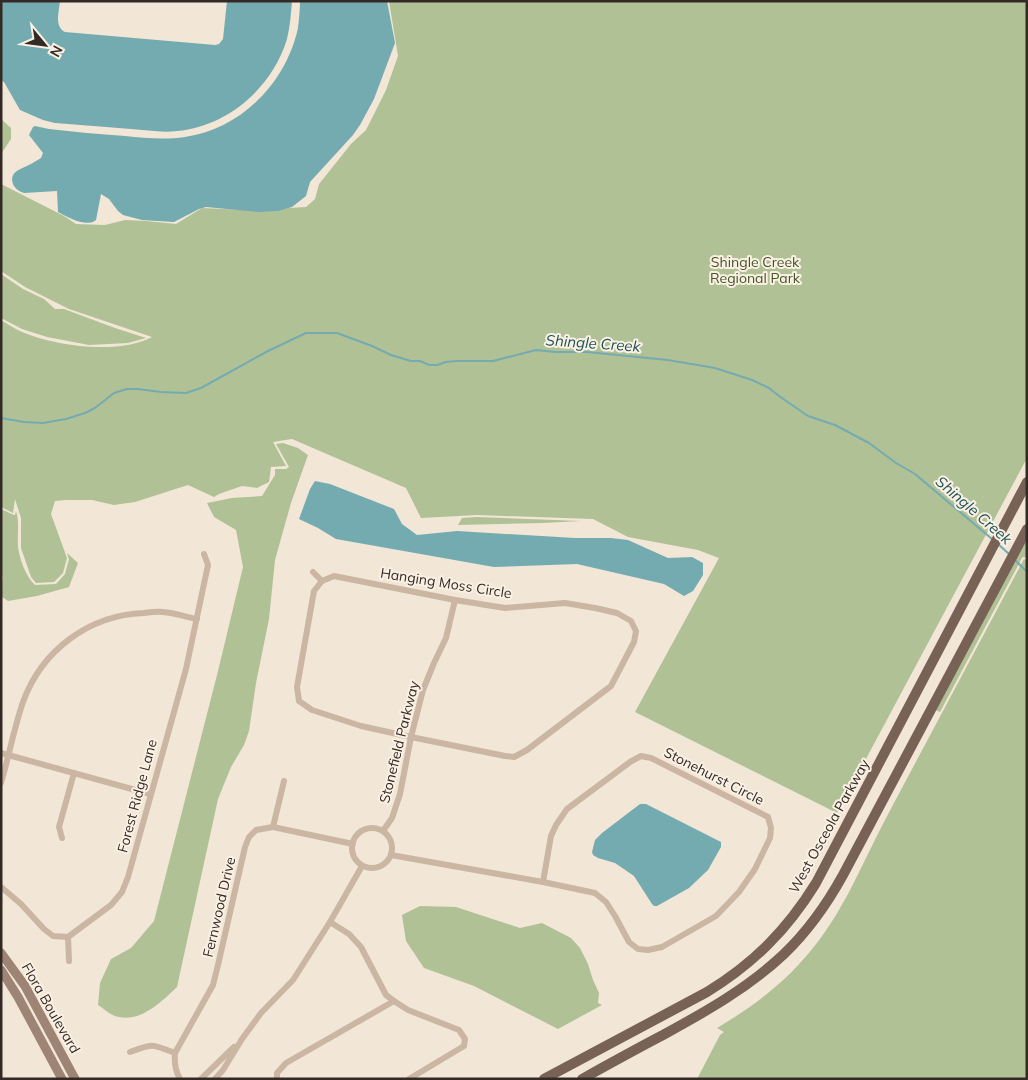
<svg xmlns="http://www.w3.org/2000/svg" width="1028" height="1080" font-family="Mulish,sans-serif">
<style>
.green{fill:#b1c196}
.water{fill:#74abb0}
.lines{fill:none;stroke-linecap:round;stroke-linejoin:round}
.stream{stroke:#74abb0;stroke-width:2}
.street{stroke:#cab6a2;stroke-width:6}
.secondary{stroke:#9e8474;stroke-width:9}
.primary{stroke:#776255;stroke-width:10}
.labels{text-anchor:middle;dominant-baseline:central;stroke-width:4;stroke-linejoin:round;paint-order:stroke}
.park-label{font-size:14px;fill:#425428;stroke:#faf0e3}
.street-label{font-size:14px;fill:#342a25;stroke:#faf0e3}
.water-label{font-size:15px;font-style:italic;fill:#195157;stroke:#faf0e3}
</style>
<rect width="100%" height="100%" fill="#f2e6d6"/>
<g class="green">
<path d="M389,1h638v457l-190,355 -202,-101 84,-154 -21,-8 -70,-13 -35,-18 -116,-4 -56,3 -15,-30 -114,-49 -19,3 13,24 -15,1 -2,15 -12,6 -15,-2 -23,8 -5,3 -26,-12 -53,17 -21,3 -22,-5h-26l-11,1 -4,13 16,44 -4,15 -9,9 -18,1 -5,-6 -10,-29v-30l-6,-19 -2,14 -12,-6v-187c7,4 14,9 21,12 33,14 97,23 130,5l-83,-28 -44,-22 -24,-16v-87l63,32 12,8 29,1 20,-5 22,1 29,3 26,-16 65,3 22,-3 17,-1 9,-8 4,-15 32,-40 15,-14 20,-40 12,-34z"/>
<polygon points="1,119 11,128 11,139 1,154"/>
<polygon points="1,274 23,289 44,299 55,309 64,309 115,328 146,338 128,343 89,345 47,337 22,329 1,318"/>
<path d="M283,443l15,5 10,7 -17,48 -16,57 -6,59 -13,64 -7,48 -5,14 -13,22 -13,32 -41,188c-16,15 -37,37 -62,29 -6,-2 -12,-8 -17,-11l2,-22 11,-24 20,-11 23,-27 64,-250 25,-104 -7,-37 -22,-13 -7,-14 25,-5 30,-2 13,-21v-6h11l3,-2 -13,-23z"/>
<path d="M1,509l13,6h1l1,-4c4,12 1,23 2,35 1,12 8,31 17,39l21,-1 9,-10 4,-15 -2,-6 11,10 -9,24 -32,9 -29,5 -7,-5v-15l2,-3 -2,-7z"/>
<polygon points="477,517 581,521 543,523 458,525 462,518"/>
<polygon points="1027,536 1027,558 1023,557 1022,558 940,712 935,710"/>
<path d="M1024,559l3,2v518h-330l23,-44 4,-3 -7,-4c35,-21 64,-42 91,-74 34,-39 53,-88 77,-134 46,-87 93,-174 139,-261z"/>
<polygon points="420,906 456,907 520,928 542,923 571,938 580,948 588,964 593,980 599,993 598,1003 602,1005 558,1029 474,986 424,968 406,941 402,915"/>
</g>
<g class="water">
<path d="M1,1h59c-1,11 -6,25 5,31l150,13 4,-1 4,-5 4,-38h65c-1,13 -2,25 -5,38 -15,49 -59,87 -110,92 -15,2 -31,-1 -46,-2 -25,-2 -50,-4 -76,-6l-12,-3 -23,-10 -16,-28 -3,-2z"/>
<path d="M300,1h87l8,42 -21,56 -14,26 -7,10 -43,47 -4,14 -14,11 -14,4 -18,1 -54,-5 -7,2 -25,13 -32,-2 -19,-5 -5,-4 -9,-12 -8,-5 -5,26c-9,8 -29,-3 -38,-8l-1,-21 -33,2c-5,-2 -7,-3 -10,-7 -7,-14 7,-17 17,-22 3,-2 7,-4 10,-6l2,-5 -14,-18 4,-8 2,-1 14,3c25,3 50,5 76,7 20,2 40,4 60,1 56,-8 101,-54 113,-109 1,-9 2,-18 2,-27z"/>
<polygon points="315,481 330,484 394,509 402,524 417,535 457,531 575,538 611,538 628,540 668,558 692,557 703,563 703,575 693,591 684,596 664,584 577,564 494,567 336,539 318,528 299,519 310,489"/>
<polygon points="640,804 646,804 721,842 721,847 708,870 689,888 657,906 654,906 652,904 634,876 615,863 598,858 593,855 592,852 595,840 602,833"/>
</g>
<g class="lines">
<g class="stream">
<polyline points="1,418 24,422 43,423 66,419 85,413 95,408 114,393 127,389 138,389 161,392 186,393 201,388 268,351 306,333 337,333 372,346 391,355 411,361 420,361 429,365 437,365 446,362 456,361 493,361 536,350 555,352 587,352 668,360 715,368 752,380 769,388 779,396 808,416 835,425 869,443 896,463 915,474 992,539"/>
<polyline points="998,544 1009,554"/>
<polyline points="1014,559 1027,572"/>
</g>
<g class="street">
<polyline points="313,572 322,581"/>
<polygon points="334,576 455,600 505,608 565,603 595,608 617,613 631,621 636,631 634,642 611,686 527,750 514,757 505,756 411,737 361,726 312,710 299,701 297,687 314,591 322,581"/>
<polyline points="1,753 150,794"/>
<path d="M1,783c8,-27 13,-55 22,-81 19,-52 66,-87 121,-89 7,-1 13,-2 19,-1 12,1 23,5 34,7"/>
<polyline points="273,827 284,781"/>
<circle cx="372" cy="848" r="20"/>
<polyline points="383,831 392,818 400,794 411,737 423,690 434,663 446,638 455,600"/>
<polyline points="62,838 59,827 74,773"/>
<polyline points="391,855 543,882 595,893 606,902 615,916 629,942 638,949 648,950 662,947 716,916 739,892 755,869 770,838 771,828 768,817 651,758 641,756 630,762 567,809 556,825 551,836 543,882"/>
<polyline points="1,887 21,904 44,929 53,936 68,937 111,905 122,892 128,877 186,669 208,565 204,554"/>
<polyline points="330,922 349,934 361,947 386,995 394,1001 408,1010 459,1030 465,1039 464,1046 409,1079"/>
<polyline points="68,937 69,961"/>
<path d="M130,1052c23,-9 22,-8 45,1"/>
<path d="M180,1079c-5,-9 -6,-16 -5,-26l38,-68 5,-20 27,-118 4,-10 7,-7 17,-3 80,17"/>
<polyline points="201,1079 234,1047"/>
<polyline points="215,1079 223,1070 242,1039 261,1013 293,980 330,922 362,866"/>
<polyline points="277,1079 277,1073 286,1063 394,1001"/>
</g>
<g class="secondary">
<polyline points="1,953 25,986 75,1079"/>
<polyline points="1,970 18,997 62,1079"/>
</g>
<g class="primary">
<path d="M544,1079l163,-87c47,-29 80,-62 109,-109l211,-401"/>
<path d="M582,1079c27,-15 54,-30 81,-44 42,-23 85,-47 121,-81 24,-23 43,-50 59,-79l184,-346"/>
</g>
</g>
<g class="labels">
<g class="park-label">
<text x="755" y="262">Shingle Creek<tspan x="755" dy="16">Regional Park</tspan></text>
</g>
<g class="street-label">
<text transform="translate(446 583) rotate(9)">Hanging Moss Circle</text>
<text transform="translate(399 742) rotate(-76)">Stonefield Parkway</text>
<text transform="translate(714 776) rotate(27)">Stonehurst Circle</text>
<text transform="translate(137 796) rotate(-75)">Forest Ridge Lane</text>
<text transform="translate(829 826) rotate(-61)">West Osceola Parkway</text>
<text transform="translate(219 907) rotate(-77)">Fernwood Drive</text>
<text transform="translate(51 1008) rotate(60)">Flora Boulevard</text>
</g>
<g class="water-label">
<text transform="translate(593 343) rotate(4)">Shingle Creek</text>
<text transform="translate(974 510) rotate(41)">Shingle Creek</text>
</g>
</g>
<rect width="1028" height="1080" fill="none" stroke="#342a25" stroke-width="5"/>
<g transform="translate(45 45) rotate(119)" stroke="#faf0e3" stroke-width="4" paint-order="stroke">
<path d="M0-4L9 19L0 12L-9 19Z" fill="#342a25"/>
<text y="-8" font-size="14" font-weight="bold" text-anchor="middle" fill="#342a25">N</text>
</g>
</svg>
